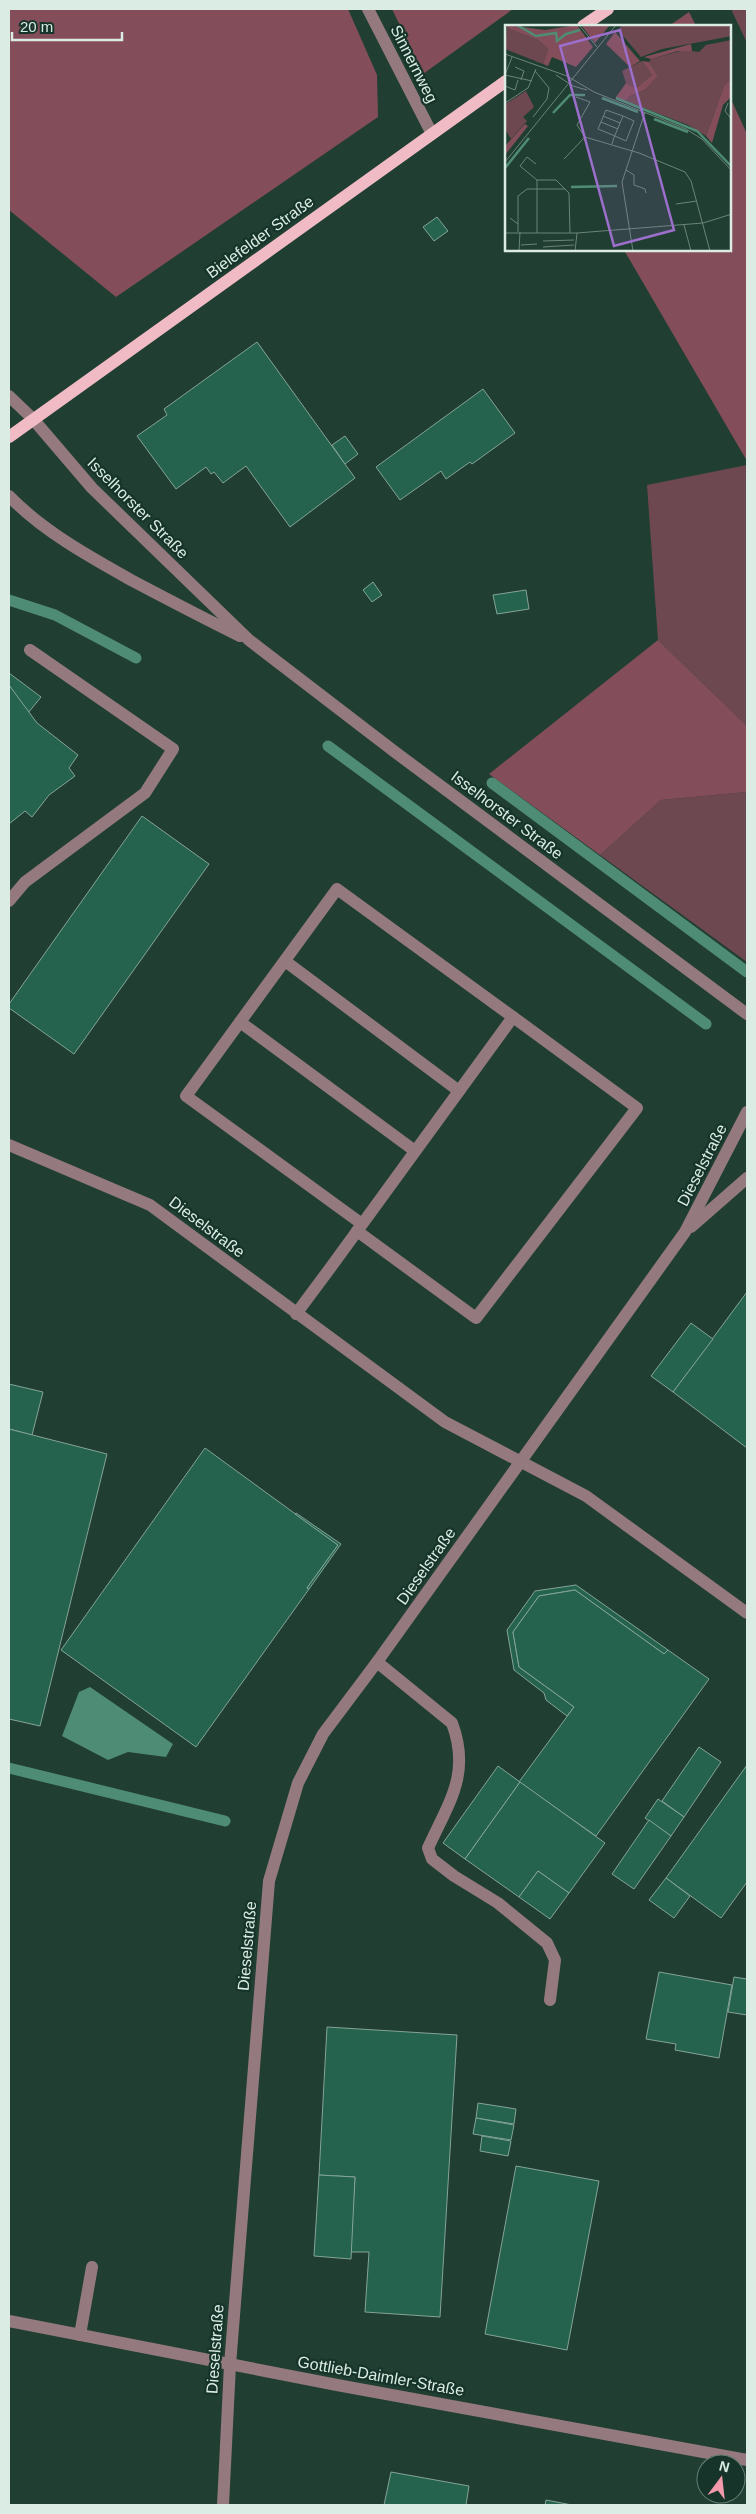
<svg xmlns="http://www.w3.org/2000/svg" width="756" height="2514" font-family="Arial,sans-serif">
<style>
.green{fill:#6e4850}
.forest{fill:#834e59}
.water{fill:#4f8c75}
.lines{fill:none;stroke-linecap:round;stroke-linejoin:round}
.stream{stroke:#4f8c75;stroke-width:11}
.building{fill:#25634f;stroke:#84a497}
.minor{stroke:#947a7e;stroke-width:12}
.major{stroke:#f0bbc4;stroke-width:12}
.labels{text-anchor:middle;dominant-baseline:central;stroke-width:4.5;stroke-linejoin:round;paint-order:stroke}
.street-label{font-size:16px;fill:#daece4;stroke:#163429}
.inset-river{fill:none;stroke:#4f8c75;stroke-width:2.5}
.inset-road{fill:none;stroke:#6b847a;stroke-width:1}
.view{fill:#9c6fcc;fill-opacity:0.15;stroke:#9c6fcc;stroke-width:2.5}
.inset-edge{fill:none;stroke:#daece4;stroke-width:2.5}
</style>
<rect width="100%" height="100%" fill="#213e33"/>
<g class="green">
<polygon points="731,9 747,9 747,43"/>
<polygon points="747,465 747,726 658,640 647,485"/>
<polygon points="747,792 747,962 600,855 661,800"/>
</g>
<g class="forest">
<polygon points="9,9 348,9 377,75 378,117 116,297 9,210"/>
<polygon points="392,9 513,9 423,74"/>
<polygon points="689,12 696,26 669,26"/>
<polygon points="730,97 747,134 747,461 624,250 730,250"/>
<polygon points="658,640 747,726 747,792 661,800 600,855 489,774"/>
</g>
<polygon class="water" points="90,1687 173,1744 166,1757 128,1752 108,1760 62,1736 79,1692"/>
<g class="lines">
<g class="stream">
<polyline points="9,600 55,615 136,658"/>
<polyline points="328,746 706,1024"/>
<polyline points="492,783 747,972"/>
<polyline points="9,1768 225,1821"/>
</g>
</g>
<g class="building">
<polygon points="437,217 448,231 434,241 423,227"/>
<polygon points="257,342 355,478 290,527 246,466 223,483 214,472 211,474 206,467 176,489 137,436 167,415 164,409"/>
<polygon points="483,389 515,433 472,464 470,462 446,479 441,471 400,500 376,467"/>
<polygon points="345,436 358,454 345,464 332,445"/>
<polygon points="373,582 382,595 372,602 363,590"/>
<polygon points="526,590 529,609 497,614 493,595"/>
<polygon points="9,673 41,697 28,713 9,685"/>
<polygon points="9,685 37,723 78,755 69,768 75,776 49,795 32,817 25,811 9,824"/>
<polygon points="142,816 209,864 74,1054 9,1008 9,1004"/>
<polygon points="747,1292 747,1448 673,1392"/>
<polygon points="691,1323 713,1339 673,1392 651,1376"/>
<polygon points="9,1384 43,1392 32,1435 9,1429"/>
<polygon points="9,1429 107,1454 40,1726 9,1719"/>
<polygon points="205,1448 338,1545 307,1588 309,1589 196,1747 61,1650"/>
<polygon points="296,1513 341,1544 309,1589 307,1588 338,1545 295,1514"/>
<polygon points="576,1585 668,1650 664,1654 575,1590 539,1596 513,1632 519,1667 574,1707 567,1716 546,1700 544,1693 514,1670 507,1630 535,1591"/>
<polygon points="575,1590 664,1654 668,1650 709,1679 596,1836 519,1782 574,1707 519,1667 513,1632 539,1596"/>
<polygon points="699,1747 721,1762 684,1817 662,1801"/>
<polygon points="747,1765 747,1882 721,1918 666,1878"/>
<polygon points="498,1766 520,1782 465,1859 443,1843"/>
<polygon points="520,1782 605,1843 569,1893 538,1871 519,1897 465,1859"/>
<polygon points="658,1799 684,1817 671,1836 645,1818"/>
<polygon points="649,1820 671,1836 634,1889 612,1874"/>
<polygon points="538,1871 569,1893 550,1919 519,1897"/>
<polygon points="666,1878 690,1896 674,1918 649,1900"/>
<polygon points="659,1972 732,1985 719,2058 675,2050 676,2044 646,2039"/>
<polygon points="734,1977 747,1979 747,2015 728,2012"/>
<polygon points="327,2027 457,2035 440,2317 365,2312 369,2252 350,2252 355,2177 319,2175"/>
<polygon points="478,2103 516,2109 514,2124 476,2118"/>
<polygon points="476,2118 514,2125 511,2140 473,2134"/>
<polygon points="482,2136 511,2141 508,2156 480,2151"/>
<polygon points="516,2166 599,2181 567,2350 485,2334"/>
<polygon points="319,2175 355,2177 351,2259 314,2256"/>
<polygon points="391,2472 469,2486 466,2505 384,2505"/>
<polygon points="546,2500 572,2505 545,2505"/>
</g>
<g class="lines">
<g class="minor">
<polyline points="368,9 432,134"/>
<polyline points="9,396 33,419 92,488 249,640 395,752 747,1014"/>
<path d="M9,496c34,35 79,60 122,84 36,19 72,38 109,56"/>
<polyline points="9,901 25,882 145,793 173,749 30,650"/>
<polyline points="285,961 459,1091"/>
<polyline points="240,1022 415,1151"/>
<polyline points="9,1145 150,1205 445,1422 586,1496 747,1613"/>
<polyline points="691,1227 747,1178"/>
<polyline points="357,1231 476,1318 637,1108 513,1017"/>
<polyline points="296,1314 328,1271 513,1017 337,889 186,1096 362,1224"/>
<path d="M377,1662l75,61c19,51 -3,79 -24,125l4,11 22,17 44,27 49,40 8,17 -5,40"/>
<polyline points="9,2321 337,2385 747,2460"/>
<polyline points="80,2335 92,2267"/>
<polyline points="223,2505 230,2365 269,1881 298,1783 323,1734 377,1662 685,1232 747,1112"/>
</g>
<g class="major">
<polyline points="583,26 608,9"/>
<polyline points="9,437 506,81"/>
</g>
</g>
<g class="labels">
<g class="street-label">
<text transform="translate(414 64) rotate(63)">Sinnernweg</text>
<text transform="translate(260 237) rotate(-36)">Bielefelder Straße</text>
<text transform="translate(138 508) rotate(45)">Isselhorster Straße</text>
<text transform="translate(507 815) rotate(37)">Isselhorster Straße</text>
<text transform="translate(702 1165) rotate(-63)">Dieselstraße</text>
<text transform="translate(207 1227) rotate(37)">Dieselstraße</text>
<text transform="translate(426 1566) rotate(-55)">Dieselstraße</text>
<text transform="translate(247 1946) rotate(-85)">Dieselstraße</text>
<text transform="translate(215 2349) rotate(-86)">Dieselstraße</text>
<text transform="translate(381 2376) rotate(10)">Gottlieb-Daimler-Straße</text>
</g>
</g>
<g transform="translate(505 25)">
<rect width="226" height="226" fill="#213e33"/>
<path d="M2,0l2,4 29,11 10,9 -5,15 -38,-15zM117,0h109l1,11 -70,13 -21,8 -23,-27zM226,15v42l-7,4 -18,50 -18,-11 -62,-24 4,-5 15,-6 13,-14 -9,-14 2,-3 33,-9 15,2 7,-7zM137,36l10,14 -16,13 -10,-5 -4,-12zM21,66l8,16 -11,10 4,4 -16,18 -6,-10v-25z" fill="#6e4850"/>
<path d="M2,0l38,5 32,-5 16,22 -17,20 -24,-10 -4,9 -5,-2 5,-15 -10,-9 -29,-11zM76,0h29l-15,18zM110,7l25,29 -10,6 -24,-23zM186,19l1,7h-14l-27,8 -7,-2zM137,36l7,1 9,14 -13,14 -15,6 -4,5 -10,-4 10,-14 10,5 16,-13zM225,56l1,16 -8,8 -11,38 -6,-7 18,-50zM20,99l3,2 -23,29v-9z" fill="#834e59"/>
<path class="inset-river" d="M12,0l19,11 20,-3 1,8 9,-7 14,-4M97,73l36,14M111,73l81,33 35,36M48,88l17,-18h15M149,94l34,13M0,143l24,-30M66,162l46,-1"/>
<path class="inset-road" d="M74,0l18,22M0,29l62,22 27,16 92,37 16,10 30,32M10,42l9,4 -3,9M0,50l27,6M0,50l7,-18M51,50l17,11 14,4M0,61l10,4 3,-10M71,72l14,5 -13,23 8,12M0,78l23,-15 8,-19M223,78l-3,8 7,9M98,91l17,7M28,92l14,-18 2,-11 -14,-17M96,97l17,7M110,111l11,5 8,-20 -11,-5M80,112l54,16 46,19 6,9 19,70M107,119l1,-3v-1l10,-24 -17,-6 -8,19 17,7M59,134l21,-22M0,137l111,-137M31,139l-9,-7 -7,9 17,14v53M121,145l8,5v10l11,4 1,4M32,155h19l13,13 1,40M171,179l21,-3M5,193l8,6v8M13,199v-28l9,-7h38M179,200l7,26M0,208h72l126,-10 29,-9M38,216l31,-1M16,220l16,-1M38,222l31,-2M14,226l1,-19M70,226l2,-18M128,226l-11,-69 23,-70"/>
<path class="view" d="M115,5l54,200 -60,16 -54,-200z"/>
<rect width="226" height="226" class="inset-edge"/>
</g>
<rect width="756" height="2514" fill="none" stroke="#daece4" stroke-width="20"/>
<g transform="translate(721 2479) rotate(15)"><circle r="24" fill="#163429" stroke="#647e74"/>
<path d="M0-4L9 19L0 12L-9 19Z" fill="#f39aac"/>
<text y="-8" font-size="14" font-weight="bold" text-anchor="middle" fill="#daece4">N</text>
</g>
<path d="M12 32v8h110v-8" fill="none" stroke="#daece4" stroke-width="2.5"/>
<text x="20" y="32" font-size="15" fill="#daece4" stroke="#163429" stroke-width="4" paint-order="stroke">20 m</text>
</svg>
